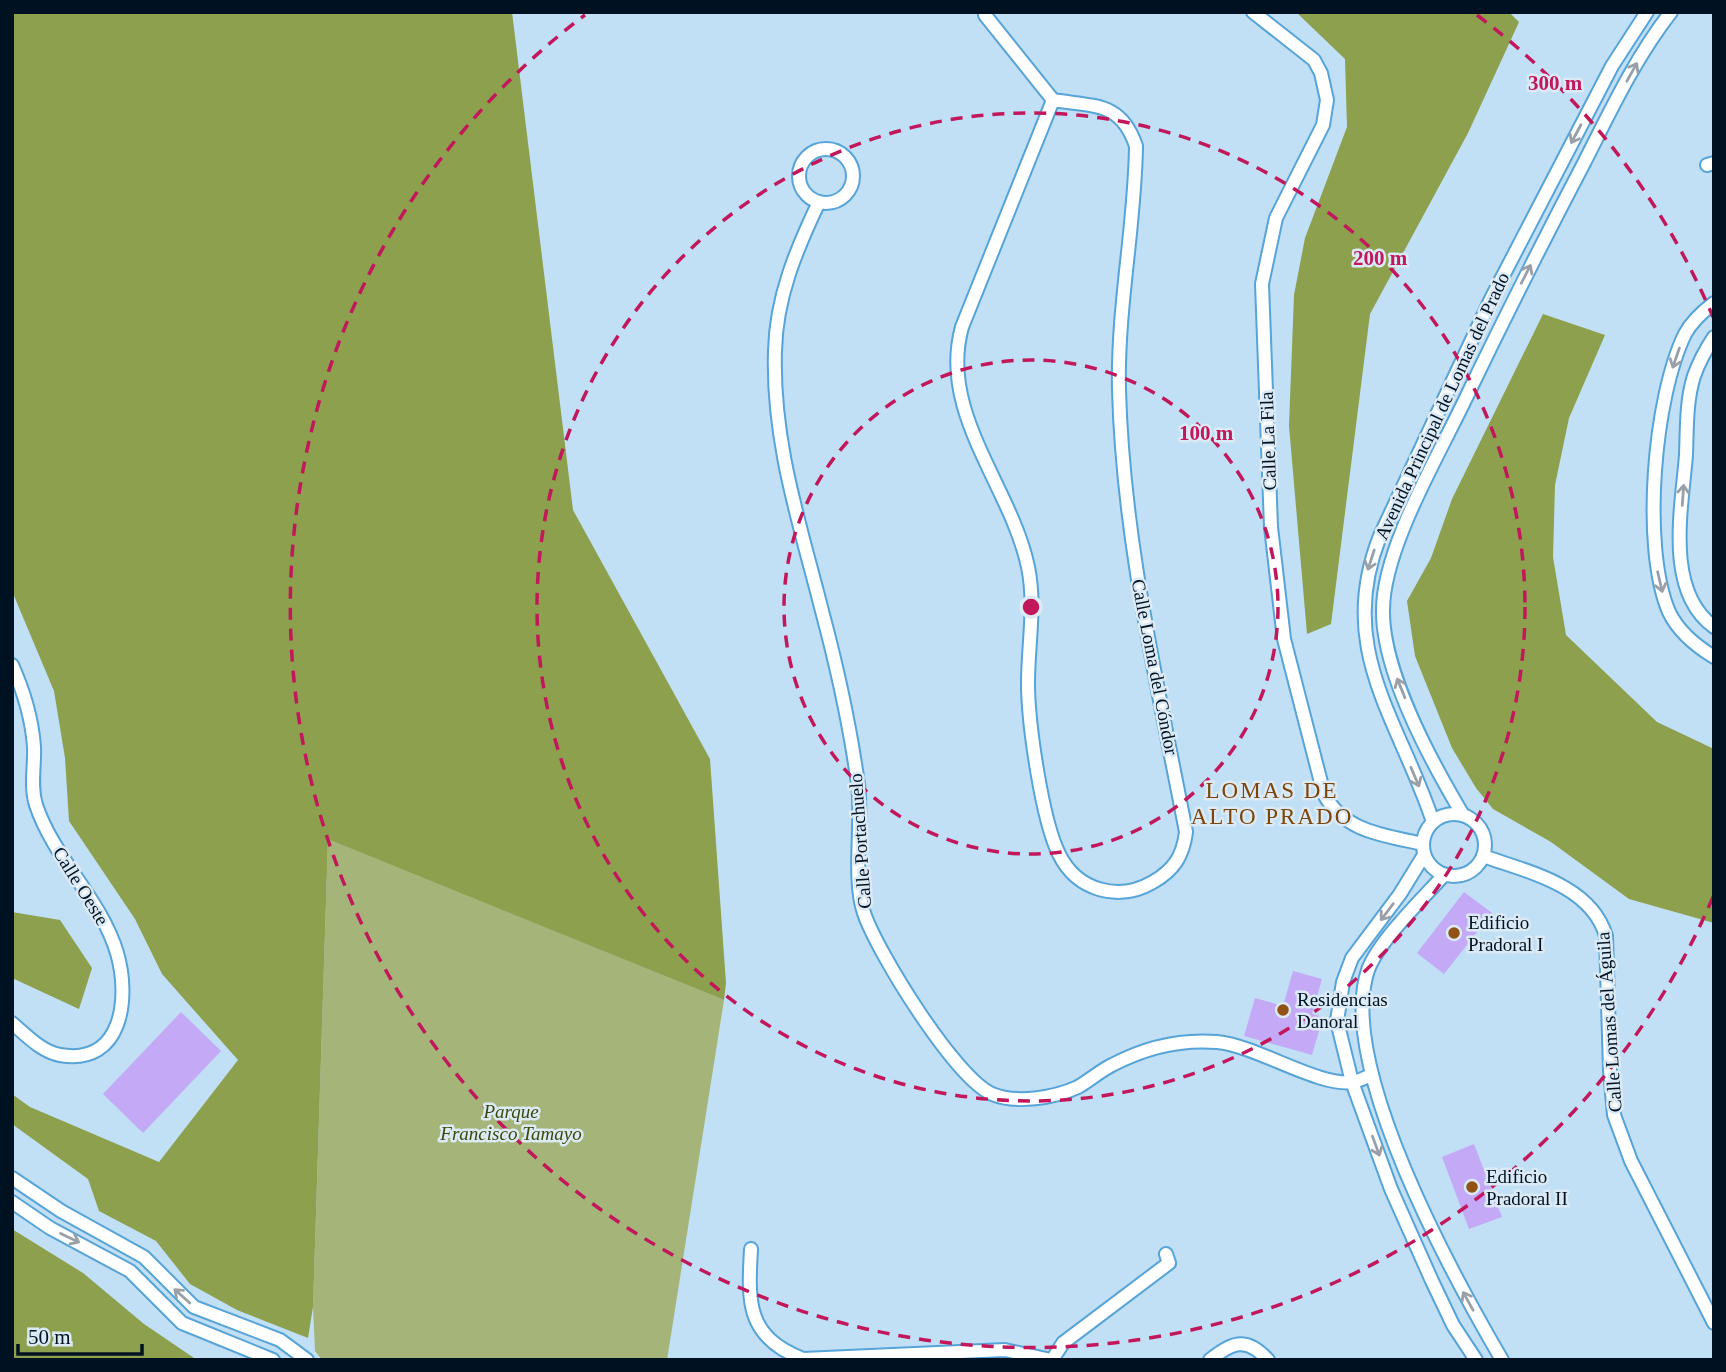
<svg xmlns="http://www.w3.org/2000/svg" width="1726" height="1372" font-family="'Times New Roman',serif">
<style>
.green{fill:#a5b57a}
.forest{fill:#8da04d}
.building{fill:#c4a9f6}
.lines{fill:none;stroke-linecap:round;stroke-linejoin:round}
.street-casing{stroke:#56a4d8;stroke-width:16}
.street{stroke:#fff;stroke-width:12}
.oneway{stroke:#99a0a7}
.ring{fill:none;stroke:#c2185b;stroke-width:3.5;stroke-dasharray:12 9}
.poi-dot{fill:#905315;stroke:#dbeaf5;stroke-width:2.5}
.labels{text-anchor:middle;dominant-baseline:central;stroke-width:5;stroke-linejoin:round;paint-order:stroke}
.street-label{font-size:19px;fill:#001222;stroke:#dbeaf5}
.poi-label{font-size:19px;fill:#001222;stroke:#dbeaf5;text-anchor:start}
.park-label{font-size:19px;font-style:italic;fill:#3b4706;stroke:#dbeaf5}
.quarter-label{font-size:23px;letter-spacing:2px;fill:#7c450a;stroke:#dbeaf5}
.centre{fill:#c2185b;stroke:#dbeaf5;stroke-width:3.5}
.ring-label{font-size:21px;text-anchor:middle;font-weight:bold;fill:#c2185b;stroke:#dbeaf5;stroke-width:5;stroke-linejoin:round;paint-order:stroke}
</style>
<rect width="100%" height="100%" fill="#c1dff5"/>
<polygon class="green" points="328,838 724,1000 667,1360 322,1360 315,1351 313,1307"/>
<g class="forest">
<polygon points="12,12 512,12 573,510 710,759 726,983 724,1000 328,839 313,1307 308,1338 237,1310 190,1284 156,1241 99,1211 88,1179 12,1124 12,1094 30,1107 159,1162 238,1060 162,974 135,919 69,821 65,758 54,691 12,591"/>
<polygon points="1296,12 1509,12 1519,22 1468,133 1370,314 1331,624 1307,634 1289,426 1294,295 1305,238 1347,127 1345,59"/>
<polygon points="1543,314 1605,335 1569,418 1555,485 1553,557 1566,635 1657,722 1714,749 1714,923 1629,899 1551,842 1493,809 1476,788 1452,748 1415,656 1407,601 1431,558 1452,499"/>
<polygon points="12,912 60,920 92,968 79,1009 12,978"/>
<polygon points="12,1229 83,1273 144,1324 197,1360 12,1360"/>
</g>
<g class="building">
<polygon points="1464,892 1492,913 1444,974 1417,953"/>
<polygon points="1293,971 1322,979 1312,1014 1323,1017 1312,1055 1244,1036 1255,998 1283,1006"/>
<polygon points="181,1012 221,1051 143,1133 103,1094"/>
<polygon points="1474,1144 1502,1217 1469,1229 1442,1157"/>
</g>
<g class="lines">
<defs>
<g id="street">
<path d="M1253,12l61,48 7,13 6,27 -4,25 -47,93 -14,66 9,243 13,112 40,155c20,38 60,41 99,50"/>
<polyline points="985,15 1053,100"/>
<path d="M1053,100c41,7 68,1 83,46 -1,81 -19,162 -17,244 4,150 39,296 67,442 -3,24 -12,38 -33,50 -34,20 -76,9 -94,-28 -17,-34 -31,-131 -31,-171 0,-39 8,-77 0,-116 -17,-81 -90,-154 -66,-240z"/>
<circle cx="826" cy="176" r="27"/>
<polyline points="1707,165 1714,163"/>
<path d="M819,202c-23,48 -43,96 -44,149 -3,91 25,173 47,260 15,56 28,115 36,173 5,37 -6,95 6,129 13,39 91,165 128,181 24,10 62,4 86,-7 12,-7 22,-16 34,-22 32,-17 68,-26 105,-23 41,4 101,45 136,40 6,-1 13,-5 19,-7"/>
<path d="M1714,303c-12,9 -22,18 -29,31 -31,63 -44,213 -16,278 9,19 27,34 45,45"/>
<path d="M1714,337c-8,12 -15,25 -20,39 -8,25 -7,53 -8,79 -4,52 -22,136 28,172"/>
<path d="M12,665c12,27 20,52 22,82 1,18 -4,39 2,58 18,54 65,94 81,148 13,44 6,113 -57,102 -18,-3 -34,-20 -48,-32"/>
<circle cx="1454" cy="845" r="31"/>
<path d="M1463,815c-31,-52 -81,-144 -80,-205 0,-60 53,-150 80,-206 39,-81 79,-161 121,-241 26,-51 51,-105 87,-151"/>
<path d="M1433,822c-34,-103 -98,-173 -53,-286l111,-237 121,-233 35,-54"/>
<polyline points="1424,855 1400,894 1352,958 1343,982 1337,1021 1352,1082 1391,1189 1432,1281 1453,1325 1476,1360"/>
<path d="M1483,856c45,16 108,29 123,80l4,134 4,45 17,46 83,162"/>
<path d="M1444,875c-21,23 -66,67 -76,95 -32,95 85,306 134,390"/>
<polyline points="12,1178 61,1211 144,1257 194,1307 280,1340 307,1360"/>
<polyline points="12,1202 50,1228 130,1271 182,1323 273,1360"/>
<path d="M751,1249c-3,53 -5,88 52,110l202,-9 46,10"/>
<polyline points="1052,1360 1063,1343 1169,1263 1166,1254"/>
<path d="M1210,1360c23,-19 37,-23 58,0"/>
</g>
</defs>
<use href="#street" class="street-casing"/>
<use href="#street" class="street"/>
</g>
<defs><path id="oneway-shaft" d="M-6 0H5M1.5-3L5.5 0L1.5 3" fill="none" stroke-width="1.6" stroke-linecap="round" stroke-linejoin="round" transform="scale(1.75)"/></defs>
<g class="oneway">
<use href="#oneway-shaft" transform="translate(1632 72) rotate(-61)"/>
<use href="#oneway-shaft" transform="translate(1576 134) rotate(118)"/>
<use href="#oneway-shaft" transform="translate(1526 274) rotate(-63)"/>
<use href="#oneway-shaft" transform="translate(1676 358) rotate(109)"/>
<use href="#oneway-shaft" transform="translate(1683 495) rotate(-86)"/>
<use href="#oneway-shaft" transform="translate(1371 560) rotate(108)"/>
<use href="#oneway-shaft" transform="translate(1660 582) rotate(77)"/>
<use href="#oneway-shaft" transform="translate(1401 688) rotate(-112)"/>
<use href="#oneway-shaft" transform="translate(1415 777) rotate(67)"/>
<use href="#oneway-shaft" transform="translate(1387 912) rotate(127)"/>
<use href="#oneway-shaft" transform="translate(1376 1146) rotate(70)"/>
<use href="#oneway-shaft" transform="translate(70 1238) rotate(26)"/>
<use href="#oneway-shaft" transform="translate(182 1296) rotate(-138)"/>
<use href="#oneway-shaft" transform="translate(1468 1301) rotate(-119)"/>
</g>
<g class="ring">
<circle cx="1031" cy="607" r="247"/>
<circle cx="1031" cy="607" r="494"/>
<path d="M1713 897A741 741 0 1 1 585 15M1477 15A741 741 0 0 1 1713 317"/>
</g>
<g class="poi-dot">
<circle cx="1454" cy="933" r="7"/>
<circle cx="1283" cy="1010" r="7"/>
<circle cx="1472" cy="1187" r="7"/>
</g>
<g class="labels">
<g class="street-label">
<text transform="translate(1442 406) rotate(-65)">Avenida Principal de Lomas del Prado</text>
<text transform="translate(1268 441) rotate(-92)">Calle La Fila</text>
<text transform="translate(1155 667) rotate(79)">Calle Loma del Cóndor</text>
<text transform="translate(860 841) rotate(-94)">Calle Portachuelo</text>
<text transform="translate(81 886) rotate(58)">Calle Oeste</text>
<text transform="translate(1609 1022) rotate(-94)">Calle Lomas del Águila</text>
</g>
<g class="poi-label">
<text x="1468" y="922">Edificio<tspan x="1468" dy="22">Pradoral I</tspan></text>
<text x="1297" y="999">Residencias<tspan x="1297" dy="22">Danoral</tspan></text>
<text x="1486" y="1176">Edificio<tspan x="1486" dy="22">Pradoral II</tspan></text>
</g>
<g class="park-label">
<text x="511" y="1111">Parque<tspan x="511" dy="22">Francisco Tamayo</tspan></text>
</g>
<g class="quarter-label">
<text x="1272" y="790">LOMAS DE<tspan x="1272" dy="26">ALTO PRADO</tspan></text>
</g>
</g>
<circle cx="1031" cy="607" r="10" class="centre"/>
<g class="ring-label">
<text x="1555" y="90">300 m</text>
<text x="1380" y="265">200 m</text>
<text x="1206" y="440">100 m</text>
</g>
<rect width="1726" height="1372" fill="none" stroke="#001222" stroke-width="28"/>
<path d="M18 1344v10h124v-10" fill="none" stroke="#001222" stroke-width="3.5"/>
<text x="28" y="1344" font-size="21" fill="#001222" stroke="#dbeaf5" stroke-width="5" paint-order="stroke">50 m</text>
</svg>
